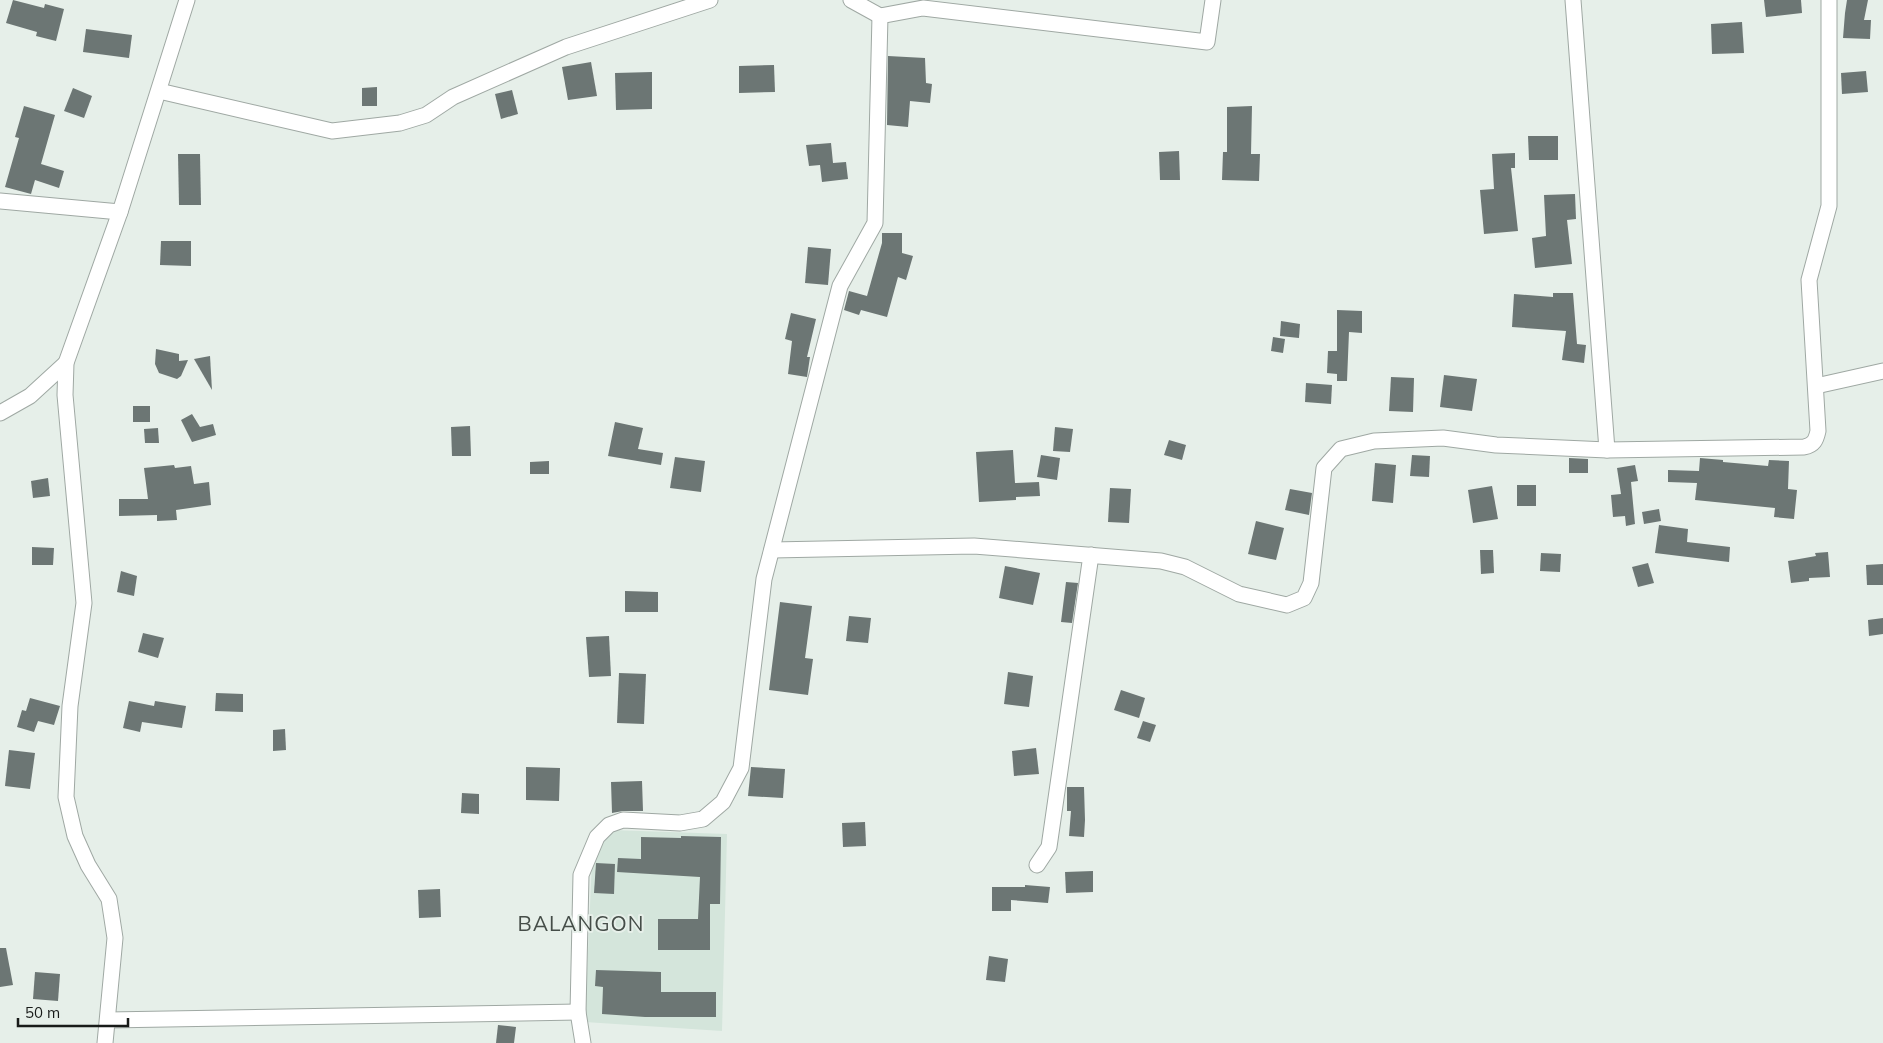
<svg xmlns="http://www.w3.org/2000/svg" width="1883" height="1043" font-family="Mulish,sans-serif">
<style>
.built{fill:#d4e5db}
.building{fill:#6c7674}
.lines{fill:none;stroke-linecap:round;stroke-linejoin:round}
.street-casing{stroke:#9fa8a3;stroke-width:17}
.street{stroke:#fff;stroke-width:15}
.labels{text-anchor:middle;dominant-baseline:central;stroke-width:4;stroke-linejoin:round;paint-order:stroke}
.quarter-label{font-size:21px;letter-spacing:1px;fill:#454d48;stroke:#e6efe9}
</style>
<rect width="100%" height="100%" fill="#e6efe9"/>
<polygon class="built" points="611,830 727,834 722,1031 585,1022 592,860"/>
<g class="building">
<polygon points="13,0 44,8 45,4 64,9 56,41 36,36 37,32 6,23"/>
<polygon points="1764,0 1801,0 1802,13 1766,17"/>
<polygon points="1847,0 1868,0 1864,20 1871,20 1870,39 1843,38 1845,13"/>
<polygon points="1742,22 1744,53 1712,54 1711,24"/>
<polygon points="86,29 132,35 129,58 83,52"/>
<polygon points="888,56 925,58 926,83 932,84 930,103 910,101 908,127 887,125"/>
<polygon points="591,62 597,96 568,100 562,67"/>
<polygon points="774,65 775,92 739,93 739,66"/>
<polygon points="1866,71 1868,92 1842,94 1841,73"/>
<polygon points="652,72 652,109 616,110 615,73"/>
<polygon points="377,87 377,106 362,106 362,88"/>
<polygon points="73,88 92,96 84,118 64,111"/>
<polygon points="512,90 518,114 501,119 495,94"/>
<polygon points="24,106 55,115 41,164 64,171 59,188 35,180 31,194 5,187 19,138 15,137"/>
<polygon points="1252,106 1251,154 1260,154 1259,181 1222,180 1223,152 1227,152 1227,107"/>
<polygon points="1528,136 1558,136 1558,160 1529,160"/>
<polygon points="831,143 833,163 846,162 848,179 822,182 820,165 809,166 806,145"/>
<polygon points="1179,151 1180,180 1160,180 1159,152"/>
<polygon points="1515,153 1515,168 1511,168 1518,231 1484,234 1480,190 1494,189 1492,154"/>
<polygon points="178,154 200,154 201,205 179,205"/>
<polygon points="1575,194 1576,219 1567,220 1572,264 1535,268 1532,238 1546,236 1544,195"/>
<polygon points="882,233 902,233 902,253 913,256 906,280 898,277 887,317 861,310 859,315 844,310 849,291 867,296 882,243"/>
<polygon points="161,241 191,241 191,266 160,265"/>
<polygon points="808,247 831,249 828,285 805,283"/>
<polygon points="1553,293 1573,293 1577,344 1586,345 1584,363 1562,360 1566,331 1512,327 1514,294 1553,297"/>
<polygon points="1337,310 1362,311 1362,333 1349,332 1347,381 1337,381 1337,374 1327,373 1328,351 1337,351"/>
<polygon points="791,313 816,319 807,357 810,357 807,377 788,374 792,341 785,339"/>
<polygon points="1281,321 1300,324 1299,338 1280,336"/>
<polygon points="1273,337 1285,339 1283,353 1271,351"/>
<polygon points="156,349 179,354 179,361 188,360 181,376 177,379 159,373 155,364"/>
<polygon points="210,356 212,390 194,359"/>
<polygon points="1444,375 1477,379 1472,411 1440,407"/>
<polygon points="1391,377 1414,378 1413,412 1389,411"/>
<polygon points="1306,383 1332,385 1331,404 1305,402"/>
<rect x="133" y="406" width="17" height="16"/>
<polygon points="192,414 200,427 213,424 216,435 192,442 181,420"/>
<polygon points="615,422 643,428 638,449 663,453 661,465 608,456"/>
<polygon points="470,426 471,456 452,456 451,427"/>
<polygon points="1055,427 1073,429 1070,452 1053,451"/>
<polygon points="158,428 159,443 145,443 144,429"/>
<polygon points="1169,440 1186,445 1182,460 1164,455"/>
<polygon points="1013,450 1015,483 1039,482 1040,496 1016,497 1016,500 979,502 976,452"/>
<polygon points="1041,455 1060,458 1057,480 1037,477"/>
<polygon points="1412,455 1430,456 1429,477 1410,476"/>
<polygon points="675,457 705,461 701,492 670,488"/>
<polygon points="1569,458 1588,459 1588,473 1569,473"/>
<polygon points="1700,458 1723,460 1723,462 1768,466 1769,460 1789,461 1788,489 1797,490 1794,519 1774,517 1775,508 1695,500 1697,483 1668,482 1668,470 1699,471"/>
<polygon points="549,461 549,474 530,474 530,462"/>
<polygon points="1375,463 1396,465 1393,503 1372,501"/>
<polygon points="174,465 175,468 191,466 194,484 209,482 211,505 176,510 177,520 157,521 157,515 119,516 119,499 148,499 144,468"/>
<polygon points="1635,465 1638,481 1631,482 1635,524 1626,526 1625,516 1613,517 1611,495 1621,494 1617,468"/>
<polygon points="48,478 50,496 33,498 31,481"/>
<rect x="1517" y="485" width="19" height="21"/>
<polygon points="1492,486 1498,519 1473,523 1468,490"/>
<polygon points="1110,488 1131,489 1129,523 1108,522"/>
<polygon points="1290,489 1312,493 1309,515 1285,510"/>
<polygon points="1659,509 1661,521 1644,524 1642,512"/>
<polygon points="1256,521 1284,528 1276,560 1248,554"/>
<polygon points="1659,525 1688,529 1687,542 1730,547 1729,562 1655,553"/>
<polygon points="32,547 54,548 53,565 32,565"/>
<polygon points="1480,550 1493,550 1494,573 1481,574"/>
<polygon points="1828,552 1830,577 1809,578 1809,581 1791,583 1788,561 1816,556 1815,553"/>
<polygon points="1541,553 1561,554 1560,572 1540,571"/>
<polygon points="1648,563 1654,583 1638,587 1632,567"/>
<polygon points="1883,564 1883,585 1867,585 1866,565"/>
<polygon points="1005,566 1040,573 1033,605 999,598"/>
<polygon points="121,571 137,576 134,596 117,592"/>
<polygon points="1066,582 1078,583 1072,623 1061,622"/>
<polygon points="625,591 658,592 658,612 625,612"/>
<polygon points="780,602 812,606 805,658 813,659 808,695 769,690"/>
<polygon points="849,616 871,618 868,643 846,641"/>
<polygon points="1883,618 1883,634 1869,636 1868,620"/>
<polygon points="143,633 164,638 158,658 138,652"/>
<polygon points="609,636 611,676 589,677 586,637"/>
<polygon points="1008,672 1033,676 1029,707 1004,704"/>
<polygon points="619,673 646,674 644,724 617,723"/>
<polygon points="1121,690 1145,698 1139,718 1114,710"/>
<polygon points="216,693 243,694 243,712 215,711"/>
<polygon points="30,698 60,706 54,725 38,721 34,732 17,727 22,710 26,711"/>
<polygon points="129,701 154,706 155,701 186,706 182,728 142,722 140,732 123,728"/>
<polygon points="1143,721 1156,725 1150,742 1137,738"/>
<polygon points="285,729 286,750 273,751 273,730"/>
<polygon points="1036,748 1039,774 1014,776 1012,751"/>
<polygon points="9,750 35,753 30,789 5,786"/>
<polygon points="526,767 560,768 559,801 526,800"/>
<polygon points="751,767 785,769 783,798 748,796"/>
<polygon points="642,781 643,811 623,811 612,813 611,782"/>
<polygon points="1067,787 1084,787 1085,820 1084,837 1069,836 1071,811 1067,811"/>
<polygon points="462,793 479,794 479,814 461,813"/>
<polygon points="865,822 866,846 843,847 842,823"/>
<polygon points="681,836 721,837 720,904 710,904 710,950 658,950 658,919 698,919 700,877 617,872 618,858 641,859 641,837 681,838"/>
<polygon points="596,863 615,864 614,894 594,893"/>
<polygon points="1093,871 1093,892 1066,893 1065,872"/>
<polygon points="1025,885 1050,887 1048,903 1011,900 1011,911 992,911 992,887 1025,887"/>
<polygon points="440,889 441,917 419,918 418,890"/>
<polygon points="0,948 6,948 13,985 0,987"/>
<polygon points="989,956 1008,959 1005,982 986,980"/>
<polygon points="596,970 661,972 661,992 716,992 716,1017 645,1017 602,1014 603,987 595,986"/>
<polygon points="35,972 60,974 58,1001 33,999"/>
<polygon points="498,1025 516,1027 514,1043 496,1043"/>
</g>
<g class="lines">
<defs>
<g id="street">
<polyline points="851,0 880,16"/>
<path d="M1573,0l34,450 197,-3c10,-2 12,-7 14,-16l-9,-151 20,-74v-206"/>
<polyline points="159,91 332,131 400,123 426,115 453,97 566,47 710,0"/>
<polyline points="0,201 120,212"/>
<polyline points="1816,386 1883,371"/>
<polyline points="0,413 30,396 66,363"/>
<polyline points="772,550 974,546 1161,561 1185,567 1239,594 1287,605 1304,598 1311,583 1324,468 1341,449 1374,441 1443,438 1496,445 1607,450"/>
<polyline points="1037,865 1049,847 1091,555"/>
<polyline points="108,1020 578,1012"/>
<polyline points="105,1043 115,938 109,899 88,865 75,836 66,797 70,706 84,603 65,395 66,363 120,212 187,0"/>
<polyline points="583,1043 578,1012 581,875 597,837 609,825 623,820 680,823 703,819 723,802 741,768 764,579 840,286 875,223 880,16 923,8 1207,42 1213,0"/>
</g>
</defs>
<use href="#street" class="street-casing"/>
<use href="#street" class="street"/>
</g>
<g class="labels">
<g class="quarter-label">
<text x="581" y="923">BALANGON</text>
</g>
</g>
<path d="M18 1018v8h110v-8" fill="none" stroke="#181b19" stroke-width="2.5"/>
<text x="25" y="1018" font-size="15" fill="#181b19" stroke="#e6efe9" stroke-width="4" paint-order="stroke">50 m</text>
</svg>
